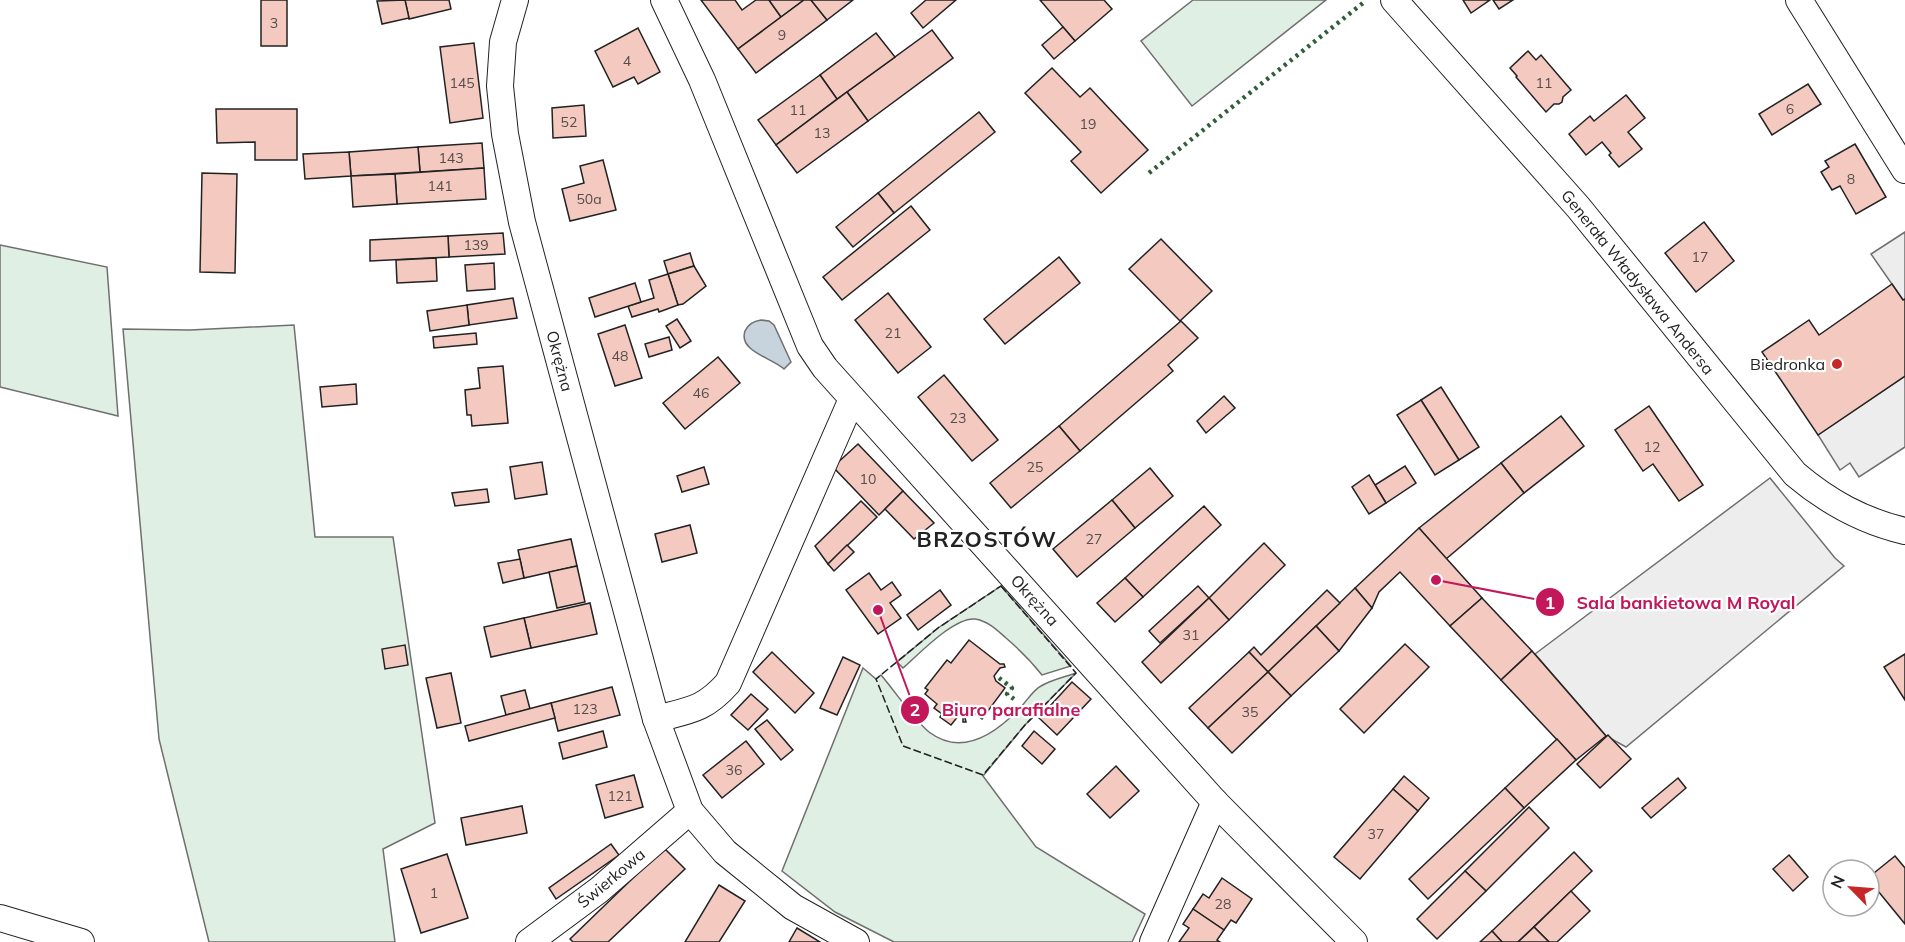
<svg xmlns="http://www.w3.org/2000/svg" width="1905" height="942" font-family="Mulish,sans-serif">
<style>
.green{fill:#e0efe3;stroke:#6f6f6f;stroke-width:1.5}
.parking{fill:#ededed;stroke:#6f6f6f;stroke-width:1.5}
.water{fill:#c7d3dd;stroke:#6f6f6f;stroke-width:1.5}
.building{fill:#f3c9c0;stroke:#222;stroke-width:1.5}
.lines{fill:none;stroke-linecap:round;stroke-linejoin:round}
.minor-casing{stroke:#222;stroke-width:28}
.minor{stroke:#fff;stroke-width:26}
.hedge{stroke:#2f5e38;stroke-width:4.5;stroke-dasharray:3 4.5;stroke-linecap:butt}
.fence{stroke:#222;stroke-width:1.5;stroke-dasharray:8 3;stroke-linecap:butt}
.poi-dot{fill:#c62828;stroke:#fff;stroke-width:2}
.labels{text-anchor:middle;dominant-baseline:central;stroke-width:4.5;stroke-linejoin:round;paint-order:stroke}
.number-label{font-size:14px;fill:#564c4a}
.street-label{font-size:16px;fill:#222;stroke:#fff}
.poi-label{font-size:16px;fill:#222;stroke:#fff;text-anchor:end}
.district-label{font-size:22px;font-weight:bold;letter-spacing:1.5px;fill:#222;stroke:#fff}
.leader{fill:none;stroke:#c2185b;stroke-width:2}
.callout-dot{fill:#c2185b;stroke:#fff;stroke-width:2}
.mark-label{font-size:18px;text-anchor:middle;font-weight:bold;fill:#fff}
.callout-label{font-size:18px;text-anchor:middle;font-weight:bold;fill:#c2185b;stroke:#fff;stroke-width:4.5;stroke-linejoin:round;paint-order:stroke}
</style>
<rect width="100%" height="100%" fill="#fff"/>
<g class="green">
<polygon points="1193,0 1326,0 1192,106 1141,41"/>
<polygon points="0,245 107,267 118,416 0,387"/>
<polygon points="294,325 315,537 393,537 435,823 383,849 395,942 209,942 159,739 123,329 190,330"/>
<path d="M1001,586l70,80 -29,9c-11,-14 -22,-25 -36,-37 -9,-8 -18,-17 -31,-19 -21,-2 -56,35 -72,49l-6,-6 41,-34z"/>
<path d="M863,668l13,11 5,-4c13,15 34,46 48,57 33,25 66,2 90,-23 7,-7 14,-19 22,-23 10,-6 24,-9 35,-13l-51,52 -42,51 53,71 109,67 -13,28h-238l-59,-30 -53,-41z"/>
</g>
<g class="parking">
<polygon points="1905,232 1905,299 1903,300 1871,254"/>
<polygon points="1905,376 1905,447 1859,477 1850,463 1840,470 1818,435"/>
<polygon points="1770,478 1835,558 1844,566 1626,747 1606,736 1535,654"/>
</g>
<path class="water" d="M761,320l8,1 5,4 17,37 -7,7c-12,-11 -46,-18 -39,-38 3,-7 9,-10 16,-11z"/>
<g class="building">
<rect x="261" y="0" width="26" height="46"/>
<polygon points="405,0 449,0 451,9 409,19"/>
<polygon points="405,0 409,18 382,24 377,1"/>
<polygon points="701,0 735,0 742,10 756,0 769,0 781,17 738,49"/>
<polygon points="769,0 804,0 781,17"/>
<polygon points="804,0 811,0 827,20 756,73 738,49"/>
<polygon points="811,0 853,0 827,20"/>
<polygon points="926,0 956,0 923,28 911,13"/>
<polygon points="1040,0 1104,0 1112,9 1075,41"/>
<polygon points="1463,0 1490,0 1471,13"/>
<polygon points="1493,0 1513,0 1499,9"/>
<polygon points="1063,27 1075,41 1054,59 1042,45"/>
<polygon points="638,28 660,72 638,84 634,77 613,87 595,51"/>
<polygon points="932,30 953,58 868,121 847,92"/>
<polygon points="876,33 895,57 837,99 820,75"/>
<polygon points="474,43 483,118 450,123 440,47"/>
<polygon points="1528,51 1536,60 1541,55 1571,90 1563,97 1562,102 1559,104 1554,104 1546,112 1516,77 1517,76 1510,68"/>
<polygon points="1052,68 1080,97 1090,88 1148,150 1101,193 1071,161 1081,152 1025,93"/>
<polygon points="820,75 837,99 776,145 758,120"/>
<polygon points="1808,84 1821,104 1772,135 1759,114"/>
<polygon points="847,92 868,121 797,173 776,145"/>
<polygon points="1626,95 1645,118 1628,132 1642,149 1619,167 1609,155 1611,153 1602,142 1586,155 1569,134 1590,116 1594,121"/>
<polygon points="584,105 586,136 553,138 552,108"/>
<polygon points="216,109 297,109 297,160 255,160 255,142 217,143"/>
<polygon points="979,112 995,132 894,213 878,193"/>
<polygon points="482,143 484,168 420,172 418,147"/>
<polygon points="1855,144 1886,197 1856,214 1840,186 1832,190 1821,172 1829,167 1825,161"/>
<polygon points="418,147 420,172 351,176 349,152"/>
<polygon points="349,152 351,176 305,179 303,154"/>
<polygon points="603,160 616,210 570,221 562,189 584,183 580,166"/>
<polygon points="484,168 486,199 397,204 395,174"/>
<polygon points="202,173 237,174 235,273 200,272"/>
<polygon points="395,174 397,204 353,207 351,176"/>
<polygon points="878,193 894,213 853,247 836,227"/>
<polygon points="911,206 930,230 842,300 823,277"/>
<polygon points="1704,222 1734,261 1696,292 1665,253"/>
<polygon points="503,233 505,254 449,257 448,236"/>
<polygon points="448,236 449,257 370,261 370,240"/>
<polygon points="1161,239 1212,291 1180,321 1129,269"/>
<polygon points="690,253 694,266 668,274 664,261"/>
<polygon points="1059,257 1080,283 1005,344 984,319"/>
<polygon points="436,258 437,281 397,283 396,260"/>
<polygon points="494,263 495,289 467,291 465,265"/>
<polygon points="694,266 706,286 683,304 678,305 668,274"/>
<polygon points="668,274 678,305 659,312 658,309 632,317 628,306 654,298 649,280"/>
<polygon points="635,283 641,302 595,317 589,298"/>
<polygon points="1892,284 1903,300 1905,299 1905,376 1818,435 1762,352 1809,320 1819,335"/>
<polygon points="888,293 931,347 898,373 855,320"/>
<polygon points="513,298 517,318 469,325 467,305"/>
<polygon points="467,305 469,325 430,331 427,311"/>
<polygon points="677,319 691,341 680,348 666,326"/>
<polygon points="1181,321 1198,338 1168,365 1173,371 1080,451 1059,426"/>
<polygon points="625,325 642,378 615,386 598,334"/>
<polygon points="476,333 477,344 434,348 433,337"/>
<polygon points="669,337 672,350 649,357 645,344"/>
<polygon points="718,357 740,383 685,429 663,403"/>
<polygon points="503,366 508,423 472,426 471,415 467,415 465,390 480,388 478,368"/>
<polygon points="944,375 998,440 972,461 918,397"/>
<polygon points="356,384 357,404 322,407 320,387"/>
<polygon points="1441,387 1479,447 1459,460 1421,400"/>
<polygon points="1224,396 1235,408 1206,433 1197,421"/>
<polygon points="1421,400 1459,460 1435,475 1397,415"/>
<polygon points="1649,406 1703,485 1679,501 1653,464 1643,471 1615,430"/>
<polygon points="1561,416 1584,446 1524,493 1501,463"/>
<polygon points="1059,426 1080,451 1011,508 990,483"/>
<polygon points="858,444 903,491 879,515 833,467"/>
<polygon points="542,462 547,494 515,499 510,467"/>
<polygon points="1501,463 1524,493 1446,559 1419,528"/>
<polygon points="1405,466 1416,483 1386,503 1375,485"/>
<polygon points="704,467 709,484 682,492 677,476"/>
<polygon points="1150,468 1173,496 1135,528 1112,500"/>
<polygon points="1369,475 1386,503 1369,514 1352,487"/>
<polygon points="487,489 489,502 455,506 452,493"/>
<polygon points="903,491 934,523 914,539 885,509"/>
<polygon points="1112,500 1135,528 1077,577 1053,549"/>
<polygon points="861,501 877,517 828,564 815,546"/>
<polygon points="1204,506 1221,525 1143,597 1125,578"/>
<polygon points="690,525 697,553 662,562 655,534"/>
<polygon points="1419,528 1482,598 1450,626 1400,572 1379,592 1372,608 1355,588"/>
<polygon points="571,539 577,566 524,578 518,550"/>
<polygon points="1264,543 1285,565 1229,620 1209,598"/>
<polygon points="847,545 854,552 834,571 828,564"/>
<polygon points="520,559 524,578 503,583 498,563"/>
<polygon points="577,566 585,602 557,608 549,572"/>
<polygon points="869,573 881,590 892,582 901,595 890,603 901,618 878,634 846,590"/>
<polygon points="1125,578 1143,597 1115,622 1097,603"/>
<polygon points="1198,586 1209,598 1160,643 1149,631"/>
<polygon points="1355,588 1372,608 1339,651 1316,626"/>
<polygon points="940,590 951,605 918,630 907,615"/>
<polygon points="1327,590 1340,603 1268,672 1249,652 1254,647 1261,655"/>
<polygon points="1209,598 1229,620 1161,683 1142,662"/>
<polygon points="1482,598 1532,651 1501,680 1450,626"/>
<polygon points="590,603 597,634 531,648 524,618"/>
<polygon points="524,618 531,648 491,657 484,627"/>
<polygon points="1316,626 1339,651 1291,696 1268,672"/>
<polygon points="969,640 1000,664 1004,664 1005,667 1000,668 994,676 996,681 1005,688 982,719 971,710 965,718 966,722 963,722 963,718 959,715 951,725 940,717 942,714 934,708 937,704 925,694 928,690 925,688 947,660 951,663"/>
<polygon points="1405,644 1429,667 1364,733 1340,709"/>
<polygon points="405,645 408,665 385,669 382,649"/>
<polygon points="1532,651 1606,736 1576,760 1501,680"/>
<polygon points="772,652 814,693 795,713 753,672"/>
<polygon points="1249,652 1268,672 1208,728 1189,708"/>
<polygon points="1905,654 1905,700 1884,667"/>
<polygon points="843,657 860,665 837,715 820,708"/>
<polygon points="1268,672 1291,696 1232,753 1208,728"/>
<polygon points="451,673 461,723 437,728 426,678"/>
<polygon points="1072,682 1091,699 1057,735 1039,718"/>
<polygon points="612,687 620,715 558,731 551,703"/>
<polygon points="525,690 530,709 506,715 501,696"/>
<polygon points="751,694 768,709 748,730 731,715"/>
<polygon points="551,703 555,718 469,741 465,726"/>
<polygon points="767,720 793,750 781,760 755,729"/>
<polygon points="603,731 607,747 563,759 559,743"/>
<polygon points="1034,731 1055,749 1042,764 1022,746"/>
<polygon points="1608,735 1631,759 1600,788 1577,764"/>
<polygon points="1557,739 1576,760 1524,808 1505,788"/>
<polygon points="746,741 764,764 722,798 703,775"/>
<polygon points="1116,766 1139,791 1110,818 1087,794"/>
<polygon points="634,775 643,807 605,818 596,785"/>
<polygon points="1404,776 1429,798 1418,811 1393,789"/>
<polygon points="1678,778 1686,788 1651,818 1642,808"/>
<polygon points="1505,788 1524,808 1428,899 1409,879"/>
<polygon points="1393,789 1418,811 1360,879 1334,857"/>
<polygon points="522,806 527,833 466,845 461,818"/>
<polygon points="1529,807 1549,828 1486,891 1465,871"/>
<polygon points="611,844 619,855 556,899 549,888"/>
<polygon points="664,848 685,869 608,942 573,942 570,939"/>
<polygon points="1574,852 1592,871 1518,942 1502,942 1492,931"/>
<polygon points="447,854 468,918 421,933 401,869"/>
<polygon points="1789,855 1808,877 1793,891 1773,869"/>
<polygon points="1895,856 1905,868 1905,924 1869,880 1869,877"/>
<polygon points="1465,871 1486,891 1437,939 1417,919"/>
<polygon points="1222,878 1252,899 1236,923 1231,920 1224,930 1193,909 1203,894 1209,898"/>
<polygon points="719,885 745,901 719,942 685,942"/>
<polygon points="1571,891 1590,911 1557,942 1549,942 1534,927"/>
<polygon points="1193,909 1224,930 1217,940 1220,942 1179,942 1189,928 1183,924"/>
<polygon points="1534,927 1549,942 1518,942"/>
<polygon points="797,928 820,942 789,942"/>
<polygon points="1492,931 1502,942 1480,942"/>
</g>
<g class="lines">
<defs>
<g id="minor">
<polyline points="515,0 503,42 500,86 505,134 522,222 656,719 690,811 725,852 793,907 856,942"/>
<polyline points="664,0 702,80 810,346 825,368 1215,802 1354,942"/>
<path d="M1394,0l184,207 217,267c33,28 67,47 110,57"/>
<polyline points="1799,0 1905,170"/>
<path d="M656,719c34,-9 48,-9 72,-36l124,-284"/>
<polyline points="0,918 81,942"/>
<polyline points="529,942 599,890 690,811"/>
<polyline points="1153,942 1215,802"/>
</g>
</defs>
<use href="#minor" class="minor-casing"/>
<use href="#minor" class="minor"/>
<g class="hedge">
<polyline points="1149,173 1363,3"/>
<polyline points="999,678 1012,688 1007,694 1014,699"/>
</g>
<polygon class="fence" points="1001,586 1076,673 1025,725 983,775 903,746 876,679 938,628"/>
</g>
<circle class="poi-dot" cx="1837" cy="364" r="6"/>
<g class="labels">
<g class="number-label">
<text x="274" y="23">3</text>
<text x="782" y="35">9</text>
<text x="627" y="61">4</text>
<text x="462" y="83">145</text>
<text x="1544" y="83">11</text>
<text x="1790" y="109">6</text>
<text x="798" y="110">11</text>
<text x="569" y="122">52</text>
<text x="1088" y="124">19</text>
<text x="822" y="133">13</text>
<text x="451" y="158">143</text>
<text x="1851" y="179">8</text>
<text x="440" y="186">141</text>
<text x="589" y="199">50a</text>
<text x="476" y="245">139</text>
<text x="1700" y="257">17</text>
<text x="893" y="333">21</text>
<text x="620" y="356">48</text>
<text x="701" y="393">46</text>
<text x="958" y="418">23</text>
<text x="1652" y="447">12</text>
<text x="1035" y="467">25</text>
<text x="868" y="479">10</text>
<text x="1094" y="539">27</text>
<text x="1191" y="635">31</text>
<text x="585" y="709">123</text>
<text x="1250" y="712">35</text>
<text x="734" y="770">36</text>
<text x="620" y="796">121</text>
<text x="1376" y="834">37</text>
<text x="434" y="893">1</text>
<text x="1223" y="904">28</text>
</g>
<g class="street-label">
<text transform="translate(1638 282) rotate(51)">Generała Władysława Andersa</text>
<text transform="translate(560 361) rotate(75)">Okrężna</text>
<text transform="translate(1035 600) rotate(48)">Okrężna</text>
<text transform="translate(611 878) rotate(-40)">Świerkowa</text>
</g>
<g class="poi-label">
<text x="1825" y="364">Biedronka</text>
</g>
<g class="district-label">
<text x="987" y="539">BRZOSTÓW</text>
</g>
</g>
<path class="leader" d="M1436 580L1550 602M878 610L915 710"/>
<g class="callout-dot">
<circle cx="1436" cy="580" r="6"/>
<circle cx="878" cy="610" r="6"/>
<circle cx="1550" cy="602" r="15"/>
<circle cx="915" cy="710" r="15"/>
</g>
<g class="mark-label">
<text x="1550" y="609">1</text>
<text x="915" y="716">2</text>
</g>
<g class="callout-label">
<text x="1686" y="609">Sala bankietowa M Royal</text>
<text x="1011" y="716">Biuro parafialne</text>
</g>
<g transform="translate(1851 888) rotate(295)"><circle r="28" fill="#ffffff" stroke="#a7a7a7" stroke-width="1.5"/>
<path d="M0-4.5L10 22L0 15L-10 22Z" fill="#c62828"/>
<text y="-9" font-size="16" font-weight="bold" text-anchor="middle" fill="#222222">N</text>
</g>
</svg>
